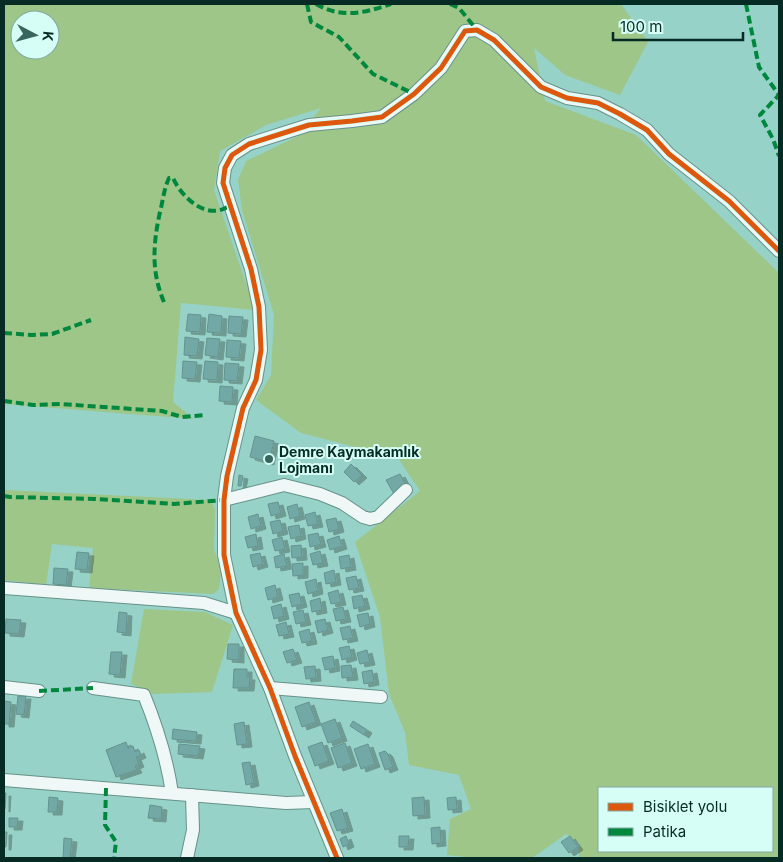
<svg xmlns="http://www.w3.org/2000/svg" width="783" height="862" font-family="Inter,sans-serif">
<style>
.green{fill:#9ec688;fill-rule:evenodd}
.building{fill:#72a9a6;stroke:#65938f;filter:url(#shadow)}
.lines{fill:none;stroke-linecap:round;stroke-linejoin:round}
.minor-casing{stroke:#66928a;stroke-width:14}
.minor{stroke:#eff8f7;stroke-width:12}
.quiet{stroke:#00873e;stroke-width:4;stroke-dasharray:8 4;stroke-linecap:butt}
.cycleway-casing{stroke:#d7fef6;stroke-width:8}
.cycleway{stroke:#dd570d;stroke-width:5}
.poi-dot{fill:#38655e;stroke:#d7fef6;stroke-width:2}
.labels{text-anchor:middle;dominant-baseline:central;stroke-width:4;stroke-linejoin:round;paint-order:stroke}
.poi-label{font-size:14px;font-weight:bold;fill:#062b25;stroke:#d7fef6;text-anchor:start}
</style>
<defs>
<filter id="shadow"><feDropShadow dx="5" dy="3" stdDeviation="0" flood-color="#0004"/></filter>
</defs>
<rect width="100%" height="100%" fill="#96d2c7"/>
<g class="green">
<path d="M4,4h617l27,38 -28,53 -55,-20 -31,-27 11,53 91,34 143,138v585h-200v-15l-13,-9 -34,24h-56l-29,-3 3,-36 21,-10 -12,-34 -50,-10 -4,-33 -16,-38 -9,-77 -25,-75 65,-51 -22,-33 -97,-25 -45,-33 15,-25 3,-60 -32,-105 -4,-30 8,-19 52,-25 23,-28 -55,17 -46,26 -6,39 41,120 -74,-7 -8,99 21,17 -190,-15zM20,20h30v30h-30zM599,788h173v63h-173z"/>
<polygon points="4,490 211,500 215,510 214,549 221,571 219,589 213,594 89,588 93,548 52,544 46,585 4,580"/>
<polygon points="144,609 205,612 233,625 212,692 154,694 131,684"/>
</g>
<g class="building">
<polygon points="188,314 201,315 200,332 186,331"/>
<polygon points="209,314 222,316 221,333 207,332"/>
<polygon points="229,316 243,317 241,334 228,333"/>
<polygon points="185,337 199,339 197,356 184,355"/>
<polygon points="207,338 220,339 218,357 205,355"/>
<polygon points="227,340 241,341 239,358 226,357"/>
<polygon points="183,361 197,362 195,379 182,378"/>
<polygon points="205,361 218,362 217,380 203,379"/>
<polygon points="225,363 239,364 237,381 224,380"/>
<polygon points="220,386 233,387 232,402 219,401"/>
<polygon points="255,436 274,441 269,462 250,457"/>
<polygon points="351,464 362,475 354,482 344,472"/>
<polygon points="400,474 407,487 394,494 386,480"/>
<polygon points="239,475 243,476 241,486 238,486"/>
<polygon points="278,502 281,513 271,516 268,504"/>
<polygon points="297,504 300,516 290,519 287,507"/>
<polygon points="315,512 318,524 308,526 305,515"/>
<polygon points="258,514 261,526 251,529 248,517"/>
<polygon points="336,518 339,529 329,532 326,520"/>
<polygon points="280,520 283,531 273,534 270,522"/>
<polygon points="299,525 301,536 291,539 288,527"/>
<polygon points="318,533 321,544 310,547 308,535"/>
<polygon points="256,534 258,546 248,548 245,537"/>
<polygon points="339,536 342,546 330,550 327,540"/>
<polygon points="282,537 285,549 275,551 272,540"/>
<polygon points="301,545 302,557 292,558 291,546"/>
<polygon points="320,551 323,563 313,565 310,554"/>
<polygon points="77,552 89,553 87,570 75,569"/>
<polygon points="260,553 263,564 253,567 250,555"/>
<polygon points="284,554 287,566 276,568 274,557"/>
<polygon points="349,555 351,567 341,569 339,557"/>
<polygon points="303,563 303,575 293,576 292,564"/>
<polygon points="54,568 68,569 66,585 53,584"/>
<polygon points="334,570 336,582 326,584 324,573"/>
<polygon points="356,576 359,588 349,590 346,578"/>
<polygon points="316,579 318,591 308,594 305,582"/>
<polygon points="275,585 278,597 268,600 265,588"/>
<polygon points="338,590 341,602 331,604 328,593"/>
<polygon points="299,593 302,604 292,607 289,595"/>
<polygon points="362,595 365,606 354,609 352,597"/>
<polygon points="320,598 322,610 312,612 310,601"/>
<polygon points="281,604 284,616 274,619 271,607"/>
<polygon points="343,607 346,619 336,621 333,609"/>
<polygon points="303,610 306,622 296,624 293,612"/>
<polygon points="119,612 127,613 126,633 117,632"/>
<polygon points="368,613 370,624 360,627 357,615"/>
<polygon points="6,619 21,620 19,634 5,633"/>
<polygon points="325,619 328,630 318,633 315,621"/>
<polygon points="286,622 289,634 279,636 276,625"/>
<polygon points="350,626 353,638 343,640 340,628"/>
<polygon points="309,629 312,641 302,643 299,632"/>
<polygon points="228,644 239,644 239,660 227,659"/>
<polygon points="349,646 352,657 342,660 339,648"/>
<polygon points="293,649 297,660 287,663 283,652"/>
<polygon points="367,650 370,662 360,664 357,653"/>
<polygon points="111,652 122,652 120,675 109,674"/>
<polygon points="333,656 335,668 325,670 322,658"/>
<polygon points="351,665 353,677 342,678 341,666"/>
<polygon points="315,666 316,678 306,679 304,667"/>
<polygon points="234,669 247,669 247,677 250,677 249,688 233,688"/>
<polygon points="372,670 374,682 364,684 362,672"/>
<polygon points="18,696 26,696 24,715 16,714"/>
<polygon points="4,701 11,702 9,724 4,724"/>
<polygon points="309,702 316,722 302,727 295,707"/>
<polygon points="335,719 342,738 328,743 321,724"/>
<polygon points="353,721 367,730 364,735 350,726"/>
<polygon points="244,722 247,744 237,745 234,724"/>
<polygon points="173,729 197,732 196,741 172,739"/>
<polygon points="126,742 128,748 133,746 135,752 139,750 141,755 136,757 139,764 135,766 137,770 116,777 106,750"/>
<polygon points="322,742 329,761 315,766 308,747"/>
<polygon points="345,743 352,763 338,768 331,748"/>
<polygon points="179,744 200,746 198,756 178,754"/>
<polygon points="368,744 375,764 361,769 354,749"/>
<polygon points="385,751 388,754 393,767 385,770 379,753"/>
<polygon points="250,762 254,783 246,785 242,763"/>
<polygon points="4,793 6,793 5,809 4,809"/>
<polygon points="49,797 58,798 57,812 48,812"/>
<polygon points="424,797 425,815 413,816 412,798"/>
<polygon points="456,797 457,809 448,810 447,798"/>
<polygon points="150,805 162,807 161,819 148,818"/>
<polygon points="342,809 348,828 337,831 330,813"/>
<polygon points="9,818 18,818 17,827 9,827"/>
<polygon points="440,827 441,843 432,844 431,828"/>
<polygon points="4,832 7,832 6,847 4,847"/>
<polygon points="346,836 349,844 343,847 340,839"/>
<polygon points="399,836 409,836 408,847 399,847"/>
<polygon points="570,836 578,847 569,853 561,842"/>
<polygon points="64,838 72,839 70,858 63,858"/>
</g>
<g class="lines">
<defs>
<g id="minor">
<polyline points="224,500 284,485 320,494 342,503 363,517 370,519 378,517 406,490"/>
<polyline points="4,588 204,603 236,613"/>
<polyline points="4,687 39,691"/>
<path d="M93,688l51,7c13,32 23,64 28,98"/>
<polyline points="270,688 381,697"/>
<polyline points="4,780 286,803 313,802"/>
<polyline points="187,858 193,830 192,795"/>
<polyline points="337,858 295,756 270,688 236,613 224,555 224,500 227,476 243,408 256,380 261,350 259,307 251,269 223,183 225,168 232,155 249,144 309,125 352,121 382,117 414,94 441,68 465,31 477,30 494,40 541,87 567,98 598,103 620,114 647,130 669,154 729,201 779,251"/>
</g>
</defs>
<use href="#minor" class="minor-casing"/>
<use href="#minor" class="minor"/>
<g class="quiet">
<polyline points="307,4 311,22 339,37 373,74 414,94"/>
<path d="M316,4c26,15 48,9 75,0"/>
<polyline points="450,4 459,8 477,30"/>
<polyline points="746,4 759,67 779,95 760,115 773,139 779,156"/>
<path d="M164,302c-13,-30 -11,-58 -4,-90 3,-12 4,-23 9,-34h4c9,20 34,43 56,28"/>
<polyline points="4,333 32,335 52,334 91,320"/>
<polyline points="4,401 33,405 60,404 162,411 182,417 205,415"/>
<polyline points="4,496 10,497 94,499 174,504 224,500"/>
<polyline points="39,691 93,688"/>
<polyline points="106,788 105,825 116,842 114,858"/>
</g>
<defs>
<polyline id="cycleway" points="337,858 295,756 270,688 236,613 224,555 224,500 227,476 243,408 256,380 261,350 259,307 251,269 223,183 225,168 232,155 249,144 309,125 352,121 382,117 414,94 441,68 465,31 477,30 494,40 541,87 567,98 598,103 620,114 647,130 669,154 729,201 779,251"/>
</defs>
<use href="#cycleway" class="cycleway-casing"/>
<use href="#cycleway" class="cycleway"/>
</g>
<circle class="poi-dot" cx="269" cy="459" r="5"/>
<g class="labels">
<g class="poi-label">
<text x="279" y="451">Demre Kaymakamlık<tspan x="279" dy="16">Lojmanı</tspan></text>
</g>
</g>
<rect width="783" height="862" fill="none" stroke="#062b25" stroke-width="10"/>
<rect x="598" y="787" width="175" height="65" fill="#d7fef6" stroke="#83aaa2"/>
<rect x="608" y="803" width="25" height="8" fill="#dd570d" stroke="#83aaa2"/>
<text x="643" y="812" font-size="15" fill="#062b25">Bisiklet yolu</text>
<rect x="608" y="828" width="25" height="8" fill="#00873e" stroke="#83aaa2"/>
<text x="643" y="837" font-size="15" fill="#062b25">Patika</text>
<g transform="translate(35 35) rotate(96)"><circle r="24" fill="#d7fef6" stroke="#83aaa2"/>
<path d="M0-4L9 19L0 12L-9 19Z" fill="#38655e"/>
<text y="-8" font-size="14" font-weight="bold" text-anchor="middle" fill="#062b25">K</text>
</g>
<path d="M613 32v8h130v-8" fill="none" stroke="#062b25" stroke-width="2.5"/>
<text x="620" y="32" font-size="15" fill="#062b25" stroke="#d7fef6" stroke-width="4" paint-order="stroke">100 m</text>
</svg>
